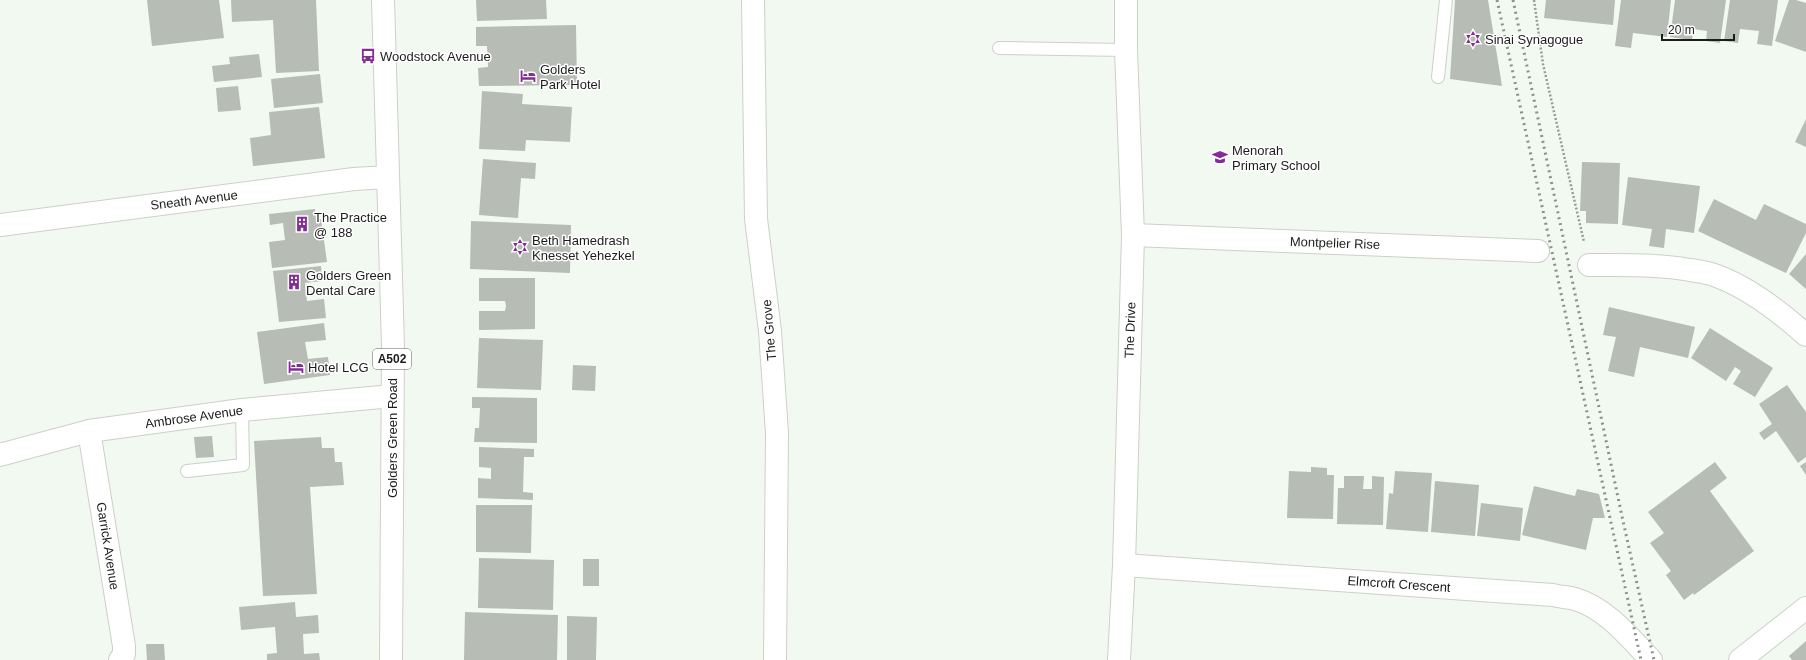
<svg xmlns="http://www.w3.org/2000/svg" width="1806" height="660" font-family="Helvetica,sans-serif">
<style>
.building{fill:#b7bdb5}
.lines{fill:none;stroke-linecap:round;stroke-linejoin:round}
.service-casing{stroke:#cbd1c9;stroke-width:14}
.minor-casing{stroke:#cbd1c9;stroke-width:24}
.primary-casing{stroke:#cbd1c9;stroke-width:24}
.path{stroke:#989d97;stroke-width:2.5;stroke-dasharray:2 2;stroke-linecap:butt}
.service{stroke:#fff;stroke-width:12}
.minor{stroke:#fff;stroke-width:22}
.primary{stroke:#fff;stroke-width:22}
.rail{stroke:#8c918c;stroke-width:3;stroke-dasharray:2 4;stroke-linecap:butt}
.labels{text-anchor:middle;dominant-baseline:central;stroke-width:3;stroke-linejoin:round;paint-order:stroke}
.shield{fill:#fff;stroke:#5f615f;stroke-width:1}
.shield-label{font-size:12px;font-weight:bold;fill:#1b1d1b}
.poi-label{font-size:13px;fill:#1b1d1b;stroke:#fff;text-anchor:start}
.street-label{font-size:13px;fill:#1b1d1b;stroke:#fff}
</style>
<rect width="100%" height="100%" fill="#f2f9f1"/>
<g class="building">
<polygon points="147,0 219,0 224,38 152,46"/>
<polygon points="231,0 316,0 319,71 276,73 273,20 232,22"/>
<polygon points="476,0 546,0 547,19 477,21"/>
<polygon points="1455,0 1488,0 1502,86 1450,79"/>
<polygon points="1546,0 1615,0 1613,25 1544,18"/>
<polygon points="1621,0 1671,0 1667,37 1633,33 1631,48 1615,46"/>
<polygon points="1675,0 1726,0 1720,43 1706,41 1707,31 1693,29 1692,40 1670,37"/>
<polygon points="1730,0 1778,0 1772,46 1757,44 1759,31 1740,29 1738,43 1724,41"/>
<polygon points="1789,0 1796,0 1806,3 1806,52 1775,41"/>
<polygon points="576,25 577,85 479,86 478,68 488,67 487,46 476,46 476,27"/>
<polygon points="259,54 262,77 214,82 212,66 230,64 229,57"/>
<polygon points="320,74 323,103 274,108 271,79"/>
<polygon points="238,86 241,110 218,112 216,88"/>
<polygon points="482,91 523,94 522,104 572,107 570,142 526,140 525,151 479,149"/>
<polygon points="319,107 325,158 253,166 250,138 271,135 269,112"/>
<polygon points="1806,119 1806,147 1795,142"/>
<polygon points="483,159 536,163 535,179 521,178 518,218 479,215"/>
<polygon points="1582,162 1620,163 1618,224 1586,223 1586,211 1580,211"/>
<polygon points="1628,177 1700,186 1694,233 1666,229 1664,248 1649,246 1652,229 1622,225"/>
<polygon points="1714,199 1756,220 1764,204 1806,224 1806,233 1786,273 1698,231"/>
<polygon points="315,209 316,219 321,219 327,262 272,268 269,242 285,240 283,223 270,225 269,214"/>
<polygon points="471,221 571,225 570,273 470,269"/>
<polygon points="1806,254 1806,289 1789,274"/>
<polygon points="321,266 322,281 305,283 307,301 324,299 326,318 279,322 273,271"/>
<polygon points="479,278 535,278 535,329 479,330 479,311 505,311 506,306 505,301 479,301"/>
<polygon points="1609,307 1695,327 1688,358 1640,347 1634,377 1608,371 1616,337 1603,335"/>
<polygon points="324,323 326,340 305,342 308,359 328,357 330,375 264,384 257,332"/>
<polygon points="1710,328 1773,368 1755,397 1733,384 1741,371 1735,367 1726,381 1691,358"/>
<polygon points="479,338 543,340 541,390 477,388"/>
<polygon points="573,365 596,366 595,391 572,390"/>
<polygon points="1787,385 1806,412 1806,457 1798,463 1776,431 1764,440 1759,433 1772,424 1759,404"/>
<polygon points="472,397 537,398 537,443 474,442 475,428 479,428 480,408 472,408"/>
<polygon points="212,436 214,457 196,458 194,437"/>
<polygon points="321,437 322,448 334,448 335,462 342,462 344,485 310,487 317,594 263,596 254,441"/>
<polygon points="479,447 534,449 534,457 524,457 523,492 533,493 533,500 478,498 478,478 491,479 491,468 479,467"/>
<polygon points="1715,462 1727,478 1710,491 1754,551 1694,595 1693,593 1684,600 1666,575 1671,571 1650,543 1664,533 1648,512"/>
<polygon points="1806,462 1806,475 1800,466"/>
<polygon points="1311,467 1327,468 1327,475 1334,475 1333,519 1287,518 1289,471 1311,472"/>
<polygon points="1395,471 1432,473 1428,532 1386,529 1389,493 1393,494"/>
<polygon points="1344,476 1364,476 1363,489 1372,489 1372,476 1384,477 1383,525 1337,524 1338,488 1344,488"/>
<polygon points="1435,481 1479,485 1475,536 1431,532"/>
<polygon points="1534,486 1575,496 1577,489 1599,494 1605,518 1593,518 1586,550 1522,535"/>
<polygon points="1481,503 1523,508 1520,541 1477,536"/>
<polygon points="476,505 532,505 531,553 476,552"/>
<polygon points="479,558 554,560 553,610 478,608"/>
<rect x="583" y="559" width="16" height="27"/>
<polygon points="295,602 296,617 318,615 319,633 303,634 304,654 319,653 320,660 267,660 267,654 277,653 275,627 241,630 239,607"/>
<polygon points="465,612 558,615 557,660 464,660"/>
<polygon points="567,616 597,617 596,660 567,660"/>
<polygon points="1806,641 1806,660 1792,660 1789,656"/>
<polygon points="146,644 164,644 165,660 147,660"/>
</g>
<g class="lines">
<defs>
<g id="service">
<polyline points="999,48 1126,50"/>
<polyline points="1438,77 1446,0"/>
<polyline points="187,471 243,465 242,410"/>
</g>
<g id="minor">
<polyline points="753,0 756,219 770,331 777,433 775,660"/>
<polyline points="0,225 354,179 388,177"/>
<polyline points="1133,235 1538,251"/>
<path d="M1589,265c34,0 67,-1 101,5 7,1 14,2 21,4 35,11 68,37 95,61"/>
<polyline points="89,431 124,646 124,654 120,660"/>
<polyline points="0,455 89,431 242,410 392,396"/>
<path d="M1124,565l429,30c7,2 15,2 22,4 31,9 54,38 76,61"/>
<polyline points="1119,660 1124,565 1133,235 1126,50 1126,0"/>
<polyline points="1740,660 1806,608"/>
</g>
<polyline id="primary" points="383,0 393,346 391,660"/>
</defs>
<use href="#service" class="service-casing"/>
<use href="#minor" class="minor-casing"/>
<use href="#primary" class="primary-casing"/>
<polyline class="path" points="1534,0 1543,64 1584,242"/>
<use href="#service" class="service"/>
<use href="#minor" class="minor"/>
<use href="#primary" class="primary"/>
<g class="rail">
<polyline points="1497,0 1641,660"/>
<polyline points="1513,0 1623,521 1654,660"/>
</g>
</g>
<defs>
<symbol id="synagogue-bare" viewBox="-9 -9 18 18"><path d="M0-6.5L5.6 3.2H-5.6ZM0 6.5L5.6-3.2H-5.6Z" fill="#852b97" stroke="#fff" stroke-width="2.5" paint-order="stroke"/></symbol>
<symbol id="bus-bare" viewBox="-9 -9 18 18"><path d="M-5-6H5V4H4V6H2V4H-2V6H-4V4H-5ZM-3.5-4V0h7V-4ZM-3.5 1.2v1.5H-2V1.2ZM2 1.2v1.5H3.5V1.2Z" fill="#852b97" stroke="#fff" stroke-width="2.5" paint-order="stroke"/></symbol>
<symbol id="hotel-bare" viewBox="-9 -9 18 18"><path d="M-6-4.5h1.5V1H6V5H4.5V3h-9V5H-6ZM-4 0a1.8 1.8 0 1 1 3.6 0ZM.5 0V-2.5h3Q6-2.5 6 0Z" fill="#852b97" stroke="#fff" stroke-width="2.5" paint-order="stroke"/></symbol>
<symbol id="school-bare" viewBox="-9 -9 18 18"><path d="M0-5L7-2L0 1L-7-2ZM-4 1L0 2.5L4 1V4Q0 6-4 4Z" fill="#852b97" stroke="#fff" stroke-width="2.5" paint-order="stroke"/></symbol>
<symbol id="building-bare" viewBox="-9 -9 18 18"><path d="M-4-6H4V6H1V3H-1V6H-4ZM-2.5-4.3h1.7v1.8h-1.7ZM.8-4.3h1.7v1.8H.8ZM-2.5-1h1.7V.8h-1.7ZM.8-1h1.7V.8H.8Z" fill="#852b97" stroke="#fff" stroke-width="2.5" paint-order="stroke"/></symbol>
</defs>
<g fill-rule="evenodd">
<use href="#synagogue-bare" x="1462" y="28" width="22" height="22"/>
<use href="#bus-bare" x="357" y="45" width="22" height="22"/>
<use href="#hotel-bare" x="517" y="65" width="22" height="22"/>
<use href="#school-bare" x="1209" y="146" width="22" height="22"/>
<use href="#building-bare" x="291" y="213" width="22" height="22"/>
<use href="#synagogue-bare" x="509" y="236" width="22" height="22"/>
<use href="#building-bare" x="283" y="271" width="22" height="22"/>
<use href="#hotel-bare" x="285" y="356" width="22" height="22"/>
</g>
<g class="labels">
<rect class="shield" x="373" y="349" width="38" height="20" rx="3"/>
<g class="shield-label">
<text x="392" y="359">A502</text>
</g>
<g class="poi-label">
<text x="1485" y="39">Sinai Synagogue</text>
<text x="380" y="56">Woodstock Avenue</text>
<text x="540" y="69">Golders<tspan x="540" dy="15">Park Hotel</tspan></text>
<text x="1232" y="150">Menorah<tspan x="1232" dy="15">Primary School</tspan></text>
<text x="314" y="217">The Practice<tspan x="314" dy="15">@ 188</tspan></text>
<text x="532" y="240">Beth Hamedrash<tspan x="532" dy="15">Knesset Yehezkel</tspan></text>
<text x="306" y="275">Golders Green<tspan x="306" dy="15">Dental Care</tspan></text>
<text x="308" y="367">Hotel LCG</text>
</g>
<g class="street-label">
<text transform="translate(194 200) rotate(-7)">Sneath Avenue</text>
<text transform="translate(1335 243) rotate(2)">Montpelier Rise</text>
<text transform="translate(769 330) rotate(-95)">The Grove</text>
<text transform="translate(1130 330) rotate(-88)">The Drive</text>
<text transform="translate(194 417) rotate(-8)">Ambrose Avenue</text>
<text transform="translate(392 438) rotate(-90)">Golders Green Road</text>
<text transform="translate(108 546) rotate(81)">Garrick Avenue</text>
<text transform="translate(1399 584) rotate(4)">Elmcroft Crescent</text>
</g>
</g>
<path d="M1662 34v6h72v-6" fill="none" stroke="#1b1d1b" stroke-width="2"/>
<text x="1668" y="34" font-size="12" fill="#1b1d1b" stroke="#ffffff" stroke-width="3" paint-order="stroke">20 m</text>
</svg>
